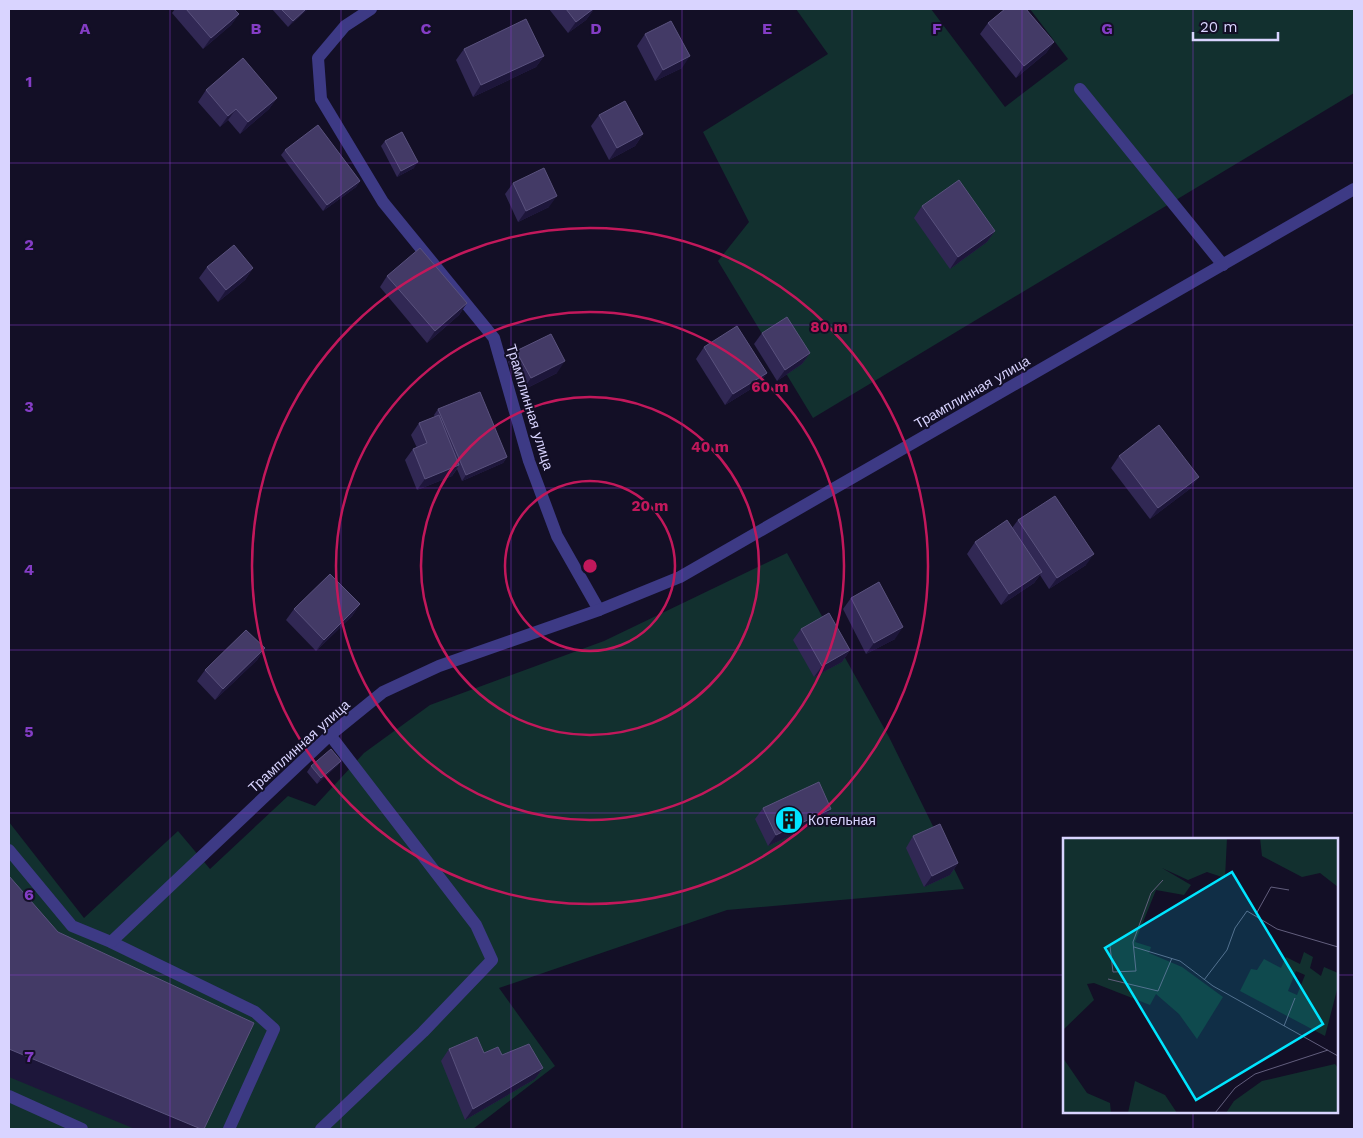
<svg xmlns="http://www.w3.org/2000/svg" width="1363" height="1138" font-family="'Work Sans',sans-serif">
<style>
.green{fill:#12302f}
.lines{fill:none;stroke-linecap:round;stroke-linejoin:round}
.service{stroke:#3d3a85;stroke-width:12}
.minor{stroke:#3d3a85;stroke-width:12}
.wall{fill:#312854}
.shaded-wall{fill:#1d163a}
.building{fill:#433a66;stroke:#5a527e}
.grid{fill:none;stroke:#843dc5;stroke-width:1;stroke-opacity:0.55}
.ring{fill:none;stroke:#c2185b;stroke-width:2.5}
.labels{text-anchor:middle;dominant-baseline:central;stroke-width:4;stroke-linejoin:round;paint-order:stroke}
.street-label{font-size:14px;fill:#d9d4ff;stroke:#130f26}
.poi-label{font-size:14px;fill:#d9d4ff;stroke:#130f26;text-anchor:start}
.inset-road{fill:none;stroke:#625e7d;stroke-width:1}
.view{fill:#00e5ff;fill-opacity:0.15;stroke:#00e5ff;stroke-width:2.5}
.inset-edge{fill:none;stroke:#d9d4ff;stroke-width:2.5}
.grid-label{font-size:16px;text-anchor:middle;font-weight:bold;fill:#843dc5;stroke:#130f26;stroke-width:4;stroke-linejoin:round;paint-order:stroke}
.centre{fill:#c2185b;stroke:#130f26;stroke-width:2.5}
.ring-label{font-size:15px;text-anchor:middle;font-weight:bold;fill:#c2185b;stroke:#130f26;stroke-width:4;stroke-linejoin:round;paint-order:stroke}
</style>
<rect width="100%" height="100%" fill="#130f26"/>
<g class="green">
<polygon points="796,9 931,9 1005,107 1068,59 1030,9 1354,9 1354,93 813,418 718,261 749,222 703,132 828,54"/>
<polygon points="787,553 889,737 964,889 727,910 499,988 555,1066 473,1129 9,1129 9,822 84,918 178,831 210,869 288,796 315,806 364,753 430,705 604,641"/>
</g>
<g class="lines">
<g class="service">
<polyline points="1080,89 1223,265"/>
<polyline points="9,850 72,926 111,942 255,1012 274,1029 229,1129"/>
<polyline points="9,1096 82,1129"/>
<polyline points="321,1129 423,1032 492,960 476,925 330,735"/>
</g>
<g class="minor">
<polyline points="371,9 345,26 318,58 321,99 383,202 494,338 529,461 557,536 599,610"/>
<polyline points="111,942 330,735 383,692 439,666 599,610 680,577 1354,189"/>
</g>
</g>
<g class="wall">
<polygon points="175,9 234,9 239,14 231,25 203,49 172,13"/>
<polygon points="272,9 308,9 288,27"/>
<polygon points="549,9 594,9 586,20 568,33"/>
<polygon points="988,23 1054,42 1046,53 1016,78 980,34"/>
<polygon points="645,34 682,68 655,81 637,46"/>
<polygon points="464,49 544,56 536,67 473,97 456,60"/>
<polygon points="206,90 277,98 269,109 240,134 228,120 220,127 198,102"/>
<polygon points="599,115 643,134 635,146 609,160 591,126"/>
<polygon points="385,141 414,168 397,177 381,146"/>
<polygon points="285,150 360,181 356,187 323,211 281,155"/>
<polygon points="513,183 549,207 518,222 505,194"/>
<polygon points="922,206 995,231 987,242 950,269 914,218"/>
<polygon points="207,267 253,268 245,280 218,302 199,278"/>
<polygon points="387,276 467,303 459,315 427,343 380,287"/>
<polygon points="762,333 810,353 802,364 777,381 754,344"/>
<polygon points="704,347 767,373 759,384 725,405 696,359"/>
<polygon points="516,351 557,373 523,390 508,362"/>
<polygon points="438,409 507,457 503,463 462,481 457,469 452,476 417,490 405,460 413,449 417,448 411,435 419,423 435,417 434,415"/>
<polygon points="1119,456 1191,488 1150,519 1111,468"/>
<polygon points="1018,520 1086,565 1049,589 1040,575 1034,583 1001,605 967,554 975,542 1012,528"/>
<polygon points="851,598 895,639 866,654 843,609"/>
<polygon points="360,604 352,616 316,651 286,620 294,609"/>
<polygon points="801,629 850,650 842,662 814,677 793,640"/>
<polygon points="265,648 257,660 215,700 197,681 205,670"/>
<polygon points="341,761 337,766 317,784 307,772 311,766"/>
<polygon points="763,808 831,809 823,821 768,846 755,819"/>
<polygon points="913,836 958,863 950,875 924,887 906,848"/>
<polygon points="449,1049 502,1055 543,1068 535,1079 465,1120 441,1061"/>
</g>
<g class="shaded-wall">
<polygon points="306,9 308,9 288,27 293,21"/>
<polygon points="594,9 586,20 568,33 576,22"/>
<polygon points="239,14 231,25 203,49 211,38"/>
<polygon points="1054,42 1046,53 1016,78 1024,66"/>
<polygon points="544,56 536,67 473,97 481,85"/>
<polygon points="690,56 682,68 655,81 663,70"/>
<polygon points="277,98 269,109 240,134 248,122"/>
<polygon points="236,109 228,120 220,127 228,116"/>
<polygon points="643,134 635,146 609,160 617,148"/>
<polygon points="418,162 414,168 397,177 401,171"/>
<polygon points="360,181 356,187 323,211 327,205"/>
<polygon points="557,196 549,207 518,222 526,211"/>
<polygon points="995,231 987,242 950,269 958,257"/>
<polygon points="253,268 245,280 218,302 226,290"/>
<polygon points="467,303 459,315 427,343 435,331"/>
<polygon points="810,353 802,364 777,381 785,370"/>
<polygon points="565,361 557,373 523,390 531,378"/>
<polygon points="767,373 759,384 725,405 733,394"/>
<polygon points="507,457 503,463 462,481 466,475"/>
<polygon points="459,465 452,476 417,490 425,479"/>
<polygon points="1199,477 1191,488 1150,519 1158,508"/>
<polygon points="1094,554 1086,565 1049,589 1057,578"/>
<polygon points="1042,572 1034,583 1001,605 1009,594"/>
<polygon points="360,604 352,616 316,651 324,640"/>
<polygon points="903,627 895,639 866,654 874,643"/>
<polygon points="265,648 257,660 215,700 223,689"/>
<polygon points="850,650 842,662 814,677 822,666"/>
<polygon points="341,761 337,766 317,784 321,778"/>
<polygon points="831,809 823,821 768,846 776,835"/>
<polygon points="958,863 950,875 924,887 932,876"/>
<polygon points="9,1049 201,1129 135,1129 9,1077"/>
<polygon points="543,1068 535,1079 465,1120 473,1109"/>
</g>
<g class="building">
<polygon points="186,9 234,9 239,14 211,38"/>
<polygon points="281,9 306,9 293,21"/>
<polygon points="566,9 593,9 576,22"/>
<polygon points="1005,9 1026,9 1054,42 1024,66 988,23"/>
<polygon points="526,19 544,56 481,85 464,49"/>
<polygon points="671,21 690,56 663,70 645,34"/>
<polygon points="243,58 277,98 248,122 236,109 228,116 206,90"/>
<polygon points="625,101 643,134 617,148 599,115"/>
<polygon points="318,125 360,181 327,205 285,150"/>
<polygon points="402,132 418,162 401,171 385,141"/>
<polygon points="544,168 557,196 526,211 513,183"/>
<polygon points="959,180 995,231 958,257 922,206"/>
<polygon points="234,245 253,268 226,290 207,267"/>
<polygon points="420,248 467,303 435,331 387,276"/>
<polygon points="787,317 810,353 785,370 762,333"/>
<polygon points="737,326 767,373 733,394 704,347"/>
<polygon points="551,334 565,361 531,378 516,351"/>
<polygon points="480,392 507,457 466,475 438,409"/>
<polygon points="439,415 459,465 425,479 413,449 427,443 419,423"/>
<polygon points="1159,425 1199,477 1158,508 1119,456"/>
<polygon points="1055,496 1094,554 1057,578 1018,520"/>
<polygon points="1007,520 1042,572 1009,594 975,542"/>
<polygon points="330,574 360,604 324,640 294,609"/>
<polygon points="879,582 903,627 874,643 851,598"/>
<polygon points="829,613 850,650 822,666 801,629"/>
<polygon points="246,630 265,648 223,689 205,670"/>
<polygon points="331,749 341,761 321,778 311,766"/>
<polygon points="819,782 831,809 776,835 763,808"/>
<polygon points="940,824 958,863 932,876 913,836"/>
<polygon points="9,876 58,932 254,1023 204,1129 201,1129 9,1049"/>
<polygon points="477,1037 484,1053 498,1047 502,1055 529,1044 543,1068 473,1109 449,1049"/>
</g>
<path class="grid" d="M170,9v1120M341,9v1120M511,9v1120M682,9v1120M852,9v1120M1022,9v1120M1193,9v830M9,163h1345M9,325h1345M9,488h1345M9,650h1345M9,813h1345M9,975h1055M1337,975h17M1193,1112v17"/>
<g class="ring">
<circle cx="590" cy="566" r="85"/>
<circle cx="590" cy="566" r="169"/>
<circle cx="590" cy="566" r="254"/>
<circle cx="590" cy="566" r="338"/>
</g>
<defs>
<symbol id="building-disc" viewBox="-11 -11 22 22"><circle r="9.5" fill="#00e5ff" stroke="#130f26"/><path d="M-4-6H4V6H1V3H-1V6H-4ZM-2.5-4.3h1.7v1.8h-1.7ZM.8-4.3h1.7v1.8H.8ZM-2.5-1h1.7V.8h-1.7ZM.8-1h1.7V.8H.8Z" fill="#111"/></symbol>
</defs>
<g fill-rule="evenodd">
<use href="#building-disc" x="773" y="804" width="32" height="32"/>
</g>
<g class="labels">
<g class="street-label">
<text transform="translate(972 392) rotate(-30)">Трамплинная улица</text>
<text transform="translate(530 407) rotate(73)">Трамплинная улица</text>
<text transform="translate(299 746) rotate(-42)">Трамплинная улица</text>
</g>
<g class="poi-label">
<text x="808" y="820">Котельная</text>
</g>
</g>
<g transform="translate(1063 838)">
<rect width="275" height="275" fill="#130f26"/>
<path d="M0,0h164l-2,40 -18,-6 -19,8 -26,-12 29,17 -7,10 -28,-5 -21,52 16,5 -2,6 33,14 41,30 -26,42 -18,-25 -23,-20 -6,11 -56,-22 -7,1 7,16 -31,30zM197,0h78v49l-18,-14 -18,4 -40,-21zM241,114l9,5 -3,11 11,8 3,-9 14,6v13l-13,50 -85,-45 11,-22 6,1 7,-11 17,9 5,-11 14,7zM233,133l9,4 -8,20 -9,-4zM0,220l24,35 23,10 1,10h-48zM272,226l3,4v45h-112l8,-12 28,-20zM72,243l30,14 12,18h-49z" fill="#12302f" fill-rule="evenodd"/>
<path class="inset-road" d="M193,76l15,-27 18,3M47,108l3,26 23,-1 -3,-29 18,-49 12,-13M71,109l46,14 33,25 125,70M45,141l50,12 14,-33M141,142l23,-30 8,-22 12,-17 30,18 61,18M221,188l11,-28M152,275l20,-25 20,-14 73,-24"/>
<path class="view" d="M169,34l91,152 -127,76 -91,-152z"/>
<rect width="275" height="275" class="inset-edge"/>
</g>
<g class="grid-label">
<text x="85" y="34">A</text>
<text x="256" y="34">B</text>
<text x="426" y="34">C</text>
<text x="596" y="34">D</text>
<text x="767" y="34">E</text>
<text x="937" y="34">F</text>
<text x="1107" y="34">G</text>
<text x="29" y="87">1</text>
<text x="29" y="250">2</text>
<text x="29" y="412">3</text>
<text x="29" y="575">4</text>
<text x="29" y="737">5</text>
<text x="29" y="900">6</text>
<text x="29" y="1062">7</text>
</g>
<circle cx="590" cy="566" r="8" class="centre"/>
<g class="ring-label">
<text x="829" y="332">80 m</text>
<text x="770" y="392">60 m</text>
<text x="710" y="452">40 m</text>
<text x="650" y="511">20 m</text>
</g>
<rect width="1363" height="1138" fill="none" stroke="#d9d4ff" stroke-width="20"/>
<path d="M1193 32v8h85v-8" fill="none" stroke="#d9d4ff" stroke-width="2.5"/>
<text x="1200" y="32" font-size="15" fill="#d9d4ff" stroke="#130f26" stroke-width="4" paint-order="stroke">20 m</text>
</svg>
